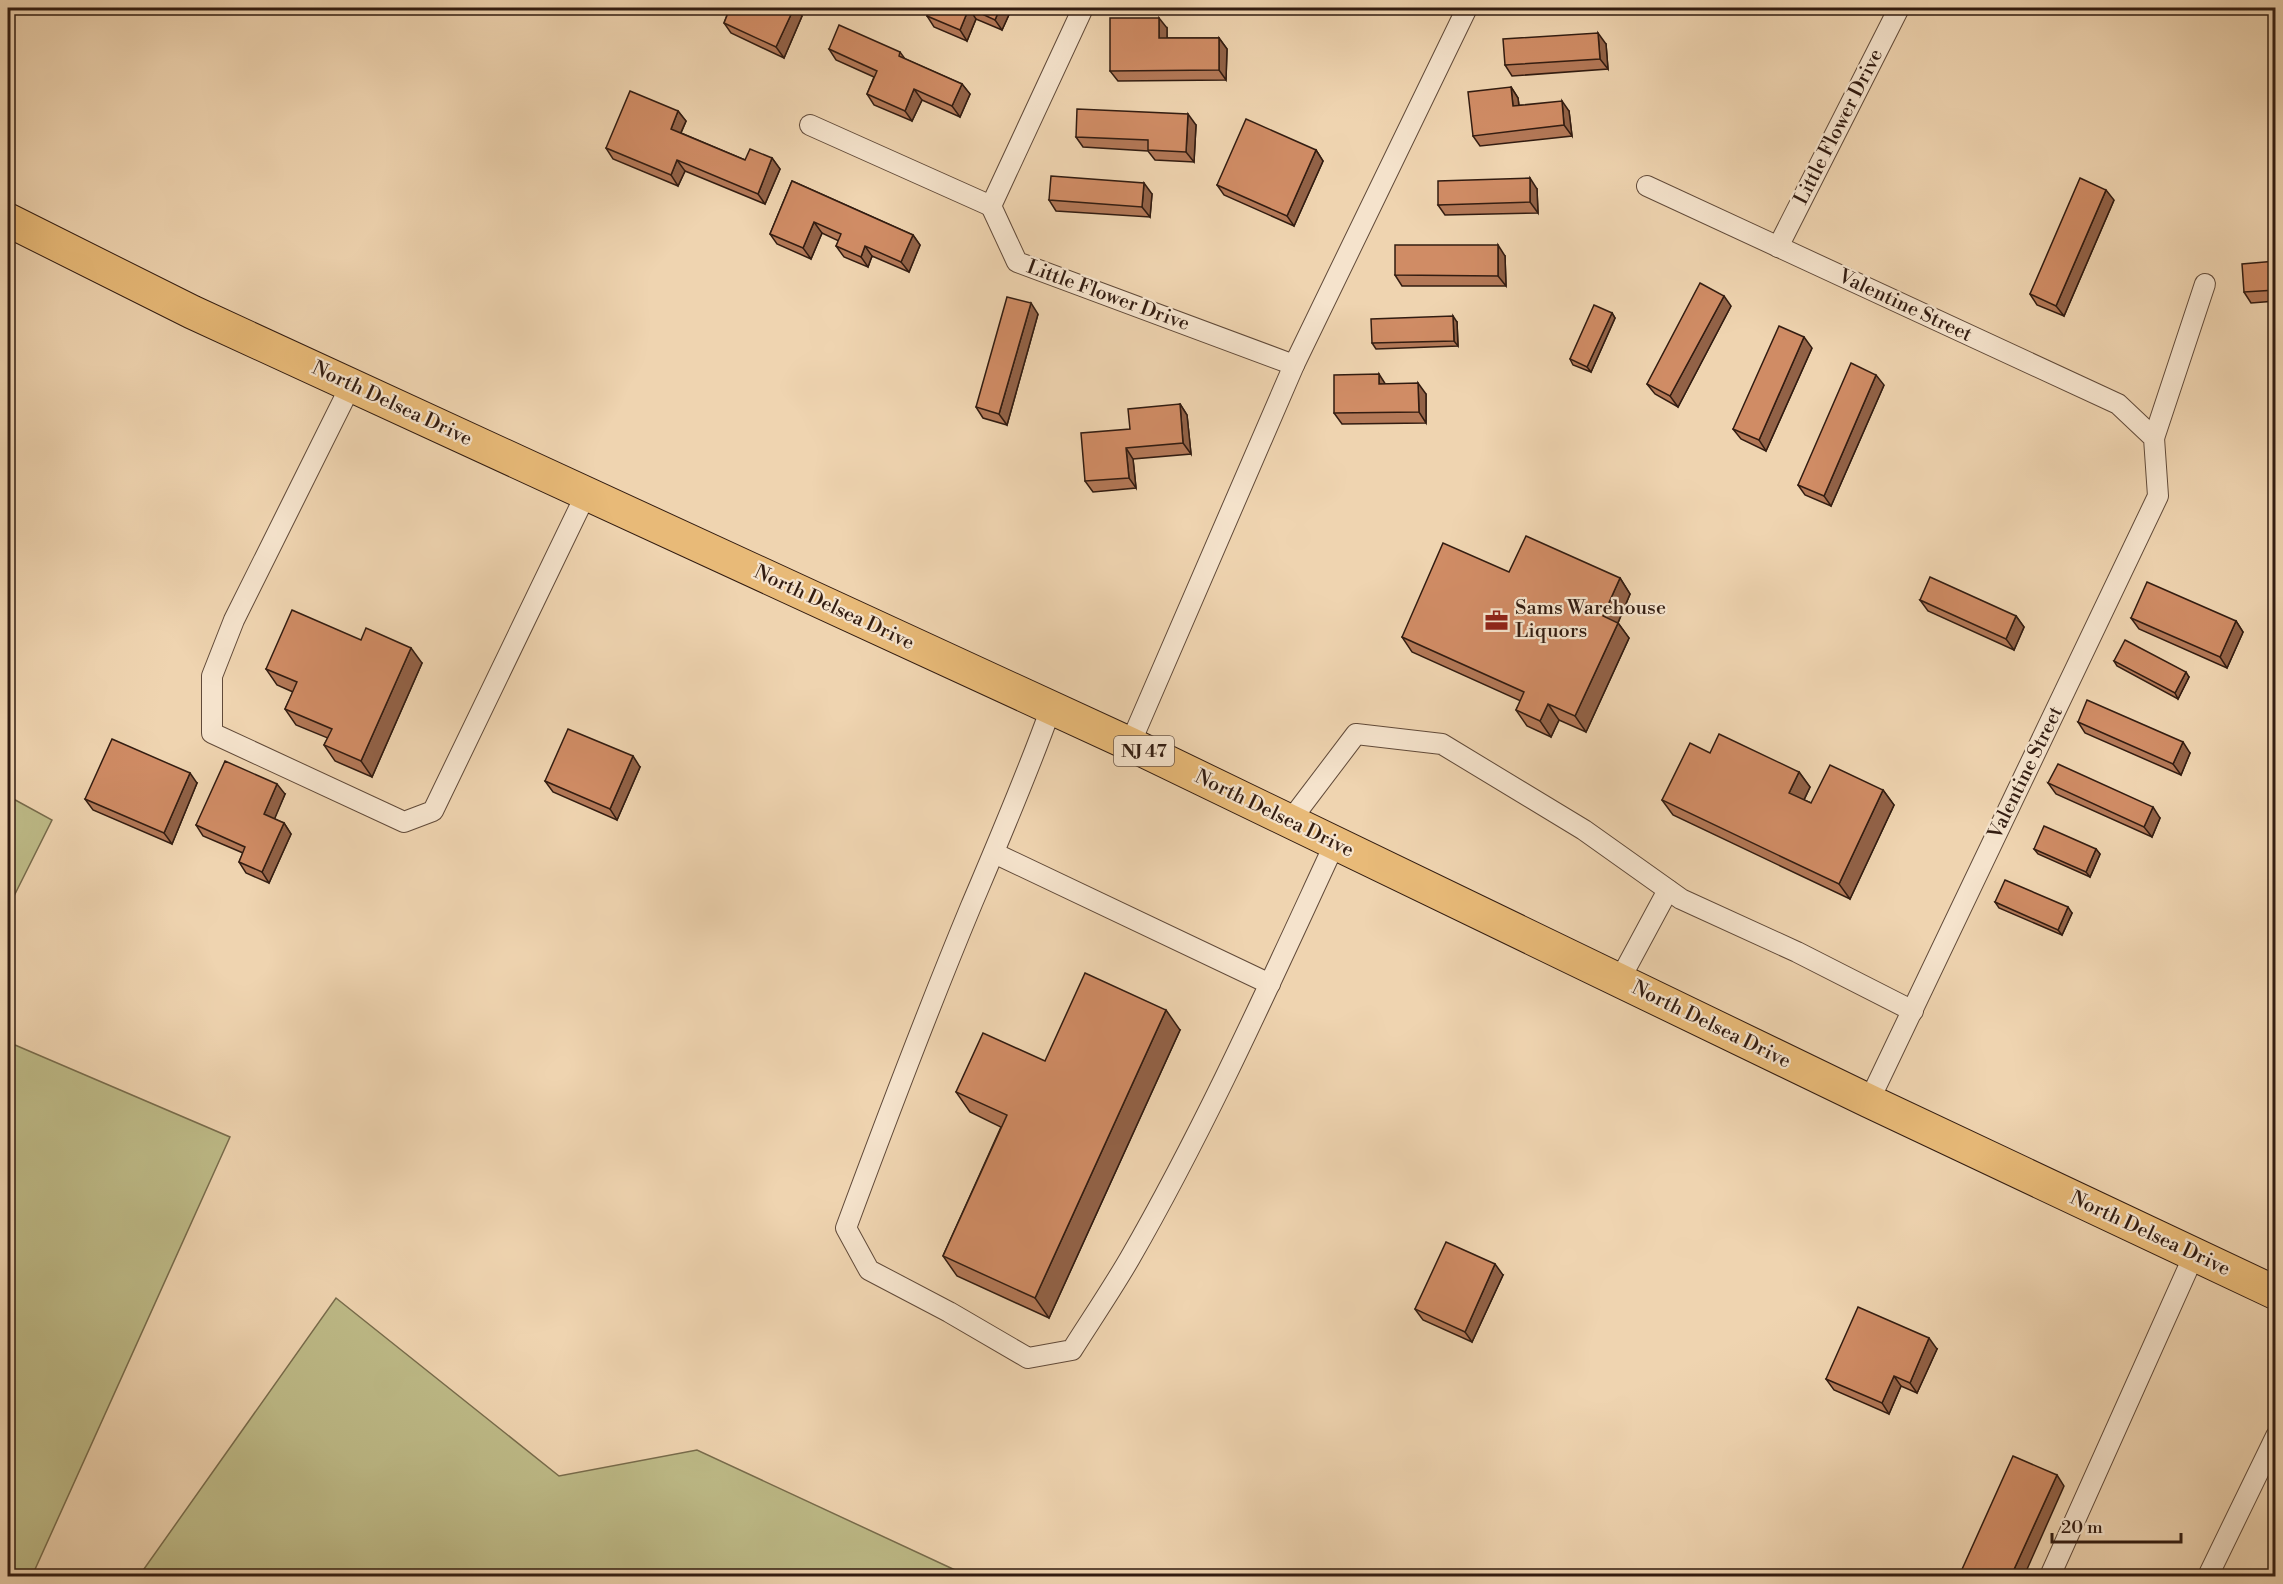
<svg xmlns="http://www.w3.org/2000/svg" width="2283" height="1584" font-family="'Libre Bodoni',serif">
<style>
.green{fill:#bebb88;stroke:#786c4c;stroke-width:1.5}
.lines{fill:none;stroke-linecap:round;stroke-linejoin:round}
.lane-casing{stroke:#614a39;stroke-width:22}
.primary-casing{stroke:#321c11;stroke-width:35}
.lane{stroke:#f5e3cc;stroke-width:20}
.primary{stroke:#e8ba78;stroke-width:33}
.wall{fill:#b37857;stroke:#321c11;stroke-width:1.5}
.shaded-wall{fill:#926247;stroke:#321c11;stroke-width:1.5}
.building{fill:#d08c65;stroke:#321c11;stroke-width:1.5}
.labels{text-anchor:middle;dominant-baseline:central;stroke-width:4.5;stroke-linejoin:round;paint-order:stroke}
.shield{fill:#f5e3cc;stroke:#6c5849;stroke-width:1.5}
.shield-label{font-size:18px;font-weight:bold;fill:#321c11}
.street-label{font-size:20px;fill:#321c11;stroke:#f5e3cc}
.poi-label{font-size:20px;fill:#321c11;stroke:#f5e3cc;text-anchor:start}
</style>
<rect width="100%" height="100%" fill="#efd4b0"/>
<filter id="stains"><feTurbulence type="fractalNoise" baseFrequency=".00333" numOctaves="4"/><feColorMatrix values="0 0 0 0 .2 0 0 0 0 .09 0 0 0 0 .02 0 0 0 .5 -.17"/></filter>
<radialGradient id="worn" r=".72"><stop offset=".6" stop-color="#630" stop-opacity="0"/><stop offset="1" stop-color="#630" stop-opacity=".3"/></radialGradient>
<g class="green">
<polygon points="8,796 52,820 8,908"/>
<polygon points="8,1042 230,1137 32,1576 8,1576"/>
<polygon points="336,1298 559,1476 697,1450 968,1576 139,1576"/>
</g>
<g class="lines">
<defs>
<g id="lane">
<polyline points="1083,8 991,206 1017,262 1294,365"/>
<polyline points="810,125 991,206"/>
<polyline points="1647,186 2118,404 2154,438 2158,496 1869,1101"/>
<polyline points="1778,247 1899,8"/>
<polyline points="351,385 234,620 212,676 212,733 404,822 433,811 586,494"/>
<polyline points="2154,438 2205,284"/>
<path d="M1051,708c-24,67 -52,132 -80,198 -44,106 -85,214 -125,322l23,42 80,42 79,46 44,-8c19,-30 40,-61 58,-92 77,-134 140,-275 205,-415"/>
<polyline points="1130,744 1294,365 1467,8"/>
<polyline points="1290,821 1356,734 1442,744 1584,830 1681,899 1797,952 1913,1011"/>
<polyline points="994,853 1270,984"/>
<polyline points="1619,981 1668,890"/>
<polyline points="2050,1576 2194,1255"/>
<polyline points="2208,1576 2276,1436"/>
</g>
<polyline id="primary" points="8,220 192,312 1130,744 1869,1101 2276,1293"/>
</defs>
<use href="#lane" class="lane-casing"/>
<use href="#primary" class="primary-casing"/>
<use href="#lane" class="lane"/>
<use href="#primary" class="primary"/>
</g>
<g class="wall">
<polygon points="723,8 796,8 802,16 784,58 731,33 724,23 729,10"/>
<polygon points="931,8 1012,8 1002,30 976,19 967,41 934,27 927,16"/>
<polygon points="1167,28 1167,38 1219,38 1227,49 1226,80 1118,81 1110,71"/>
<polygon points="1606,44 1608,69 1512,76 1505,65"/>
<polygon points="829,49 900,52 905,59 962,84 970,94 960,117 922,100 912,121 874,105 867,94 874,77 836,60"/>
<polygon points="1511,87 1518,98 1519,105 1569,111 1572,136 1480,146 1473,136"/>
<polygon points="678,111 686,121 681,133 745,160 772,158 780,169 765,204 685,171 678,186 613,159 606,148"/>
<polygon points="1196,125 1194,162 1155,160 1148,151 1083,147 1076,137"/>
<polygon points="1316,150 1323,161 1294,226 1224,195 1217,185"/>
<polygon points="792,181 913,235 920,245 909,272 872,256 868,267 844,257 836,246 839,241 822,233 811,259 777,244 770,234"/>
<polygon points="1537,189 1538,213 1445,215 1438,205"/>
<polygon points="1152,194 1150,217 1056,211 1049,200"/>
<polygon points="2114,200 2064,316 2037,305 2030,294"/>
<polygon points="1505,256 1506,286 1402,286 1395,275"/>
<polygon points="2276,261 2276,301 2251,303 2244,292"/>
<polygon points="1731,306 1678,407 1655,394 1647,384"/>
<polygon points="1612,313 1615,318 1591,372 1573,365 1570,359"/>
<polygon points="1038,314 1007,425 983,418 976,407"/>
<polygon points="1457,322 1458,346 1376,349 1372,343"/>
<polygon points="1812,348 1766,451 1741,439 1733,429"/>
<polygon points="1385,384 1426,394 1426,423 1342,424 1334,413"/>
<polygon points="1884,385 1831,506 1805,495 1798,485"/>
<polygon points="1180,404 1187,415 1191,454 1133,459 1136,488 1093,492 1085,481 1130,429"/>
<polygon points="1509,572 1620,578 1630,594 1618,623 1629,638 1586,732 1559,720 1551,737 1527,726 1516,710 1521,701 1412,652 1402,637"/>
<polygon points="1920,600 2016,616 2024,627 2014,650 1928,611"/>
<polygon points="2131,618 2236,621 2243,632 2227,668 2139,629"/>
<polygon points="361,640 422,663 372,777 335,761 324,745 328,738 296,725 285,709 293,692 277,685 266,669"/>
<polygon points="2114,661 2189,677 2178,699 2117,666"/>
<polygon points="2078,722 2190,753 2181,775 2085,733"/>
<polygon points="1710,753 1799,772 1810,787 1804,800 1811,803 1883,790 1894,805 1850,899 1673,815 1662,800"/>
<polygon points="640,767 617,820 553,792 545,781"/>
<polygon points="197,783 172,844 93,810 85,799"/>
<polygon points="2048,783 2160,818 2152,837 2056,794"/>
<polygon points="285,794 274,819 284,823 291,834 269,883 246,873 239,862 243,853 203,836 196,825"/>
<polygon points="2034,849 2096,849 2100,854 2090,877 2038,854"/>
<polygon points="1995,902 2072,913 2062,935 1999,908"/>
<polygon points="1180,1030 1049,1318 957,1276 943,1256 1001,1127 970,1112 956,1092 1045,1061"/>
<polygon points="1503,1275 1472,1342 1423,1320 1415,1309"/>
<polygon points="1937,1349 1917,1393 1901,1386 1889,1414 1834,1390 1826,1379"/>
</g>
<g class="shaded-wall">
<polygon points="794,8 796,8 802,16 784,58 776,47"/>
<polygon points="969,8 976,19 967,41 960,30"/>
<polygon points="1000,8 1012,8 1002,30 995,20"/>
<polygon points="1159,18 1167,28 1167,49 1159,38"/>
<polygon points="1598,33 1606,44 1608,69 1600,59"/>
<polygon points="1219,38 1227,49 1226,80 1219,70"/>
<polygon points="962,84 970,94 960,117 952,106"/>
<polygon points="1511,87 1518,98 1520,116 1513,106"/>
<polygon points="914,89 922,100 912,121 905,111"/>
<polygon points="1562,101 1569,111 1572,136 1564,125"/>
<polygon points="678,111 686,121 678,139 671,129"/>
<polygon points="1188,114 1196,125 1194,162 1186,152"/>
<polygon points="1316,150 1323,161 1294,226 1287,216"/>
<polygon points="772,158 780,169 765,204 758,194"/>
<polygon points="677,160 685,171 678,186 671,175"/>
<polygon points="1530,178 1537,189 1538,213 1530,202"/>
<polygon points="1144,183 1152,194 1150,217 1142,207"/>
<polygon points="2106,190 2114,200 2064,316 2056,306"/>
<polygon points="814,222 822,233 811,259 803,248"/>
<polygon points="913,235 920,245 909,272 901,262"/>
<polygon points="1498,245 1505,256 1506,286 1498,276"/>
<polygon points="865,246 872,256 868,267 861,257"/>
<polygon points="1724,296 1731,306 1678,407 1670,396"/>
<polygon points="1031,303 1038,314 1007,425 999,414"/>
<polygon points="1612,313 1615,318 1591,372 1587,367"/>
<polygon points="1453,316 1457,322 1458,346 1454,341"/>
<polygon points="1804,337 1812,348 1766,451 1759,440"/>
<polygon points="1379,374 1386,385 1379,384"/>
<polygon points="1876,375 1884,385 1831,506 1824,496"/>
<polygon points="1418,383 1426,394 1426,423 1419,412"/>
<polygon points="1180,404 1187,415 1191,454 1183,443"/>
<polygon points="1126,448 1133,459 1136,488 1129,478"/>
<polygon points="1620,578 1630,594 1614,632 1603,616"/>
<polygon points="2016,616 2024,627 2014,650 2006,639"/>
<polygon points="2236,621 2243,632 2227,668 2220,657"/>
<polygon points="1618,623 1629,638 1586,732 1575,716"/>
<polygon points="411,648 422,663 372,777 361,761"/>
<polygon points="2186,672 2189,677 2178,699 2175,693"/>
<polygon points="1548,704 1559,720 1551,737 1540,721"/>
<polygon points="2183,742 2190,753 2181,775 2173,764"/>
<polygon points="633,756 640,767 617,820 610,809"/>
<polygon points="1799,772 1810,787 1800,808 1789,793"/>
<polygon points="190,773 197,783 172,844 164,833"/>
<polygon points="277,784 285,794 272,825 264,814"/>
<polygon points="1883,790 1894,805 1850,899 1839,884"/>
<polygon points="2153,807 2160,818 2152,837 2144,827"/>
<polygon points="284,823 291,834 269,883 262,872"/>
<polygon points="2096,849 2100,854 2090,877 2086,872"/>
<polygon points="2068,907 2072,913 2062,935 2058,930"/>
<polygon points="1166,1010 1180,1030 1049,1318 1035,1298"/>
<polygon points="1495,1264 1503,1275 1472,1342 1465,1332"/>
<polygon points="1929,1338 1937,1349 1917,1393 1910,1383"/>
<polygon points="1894,1376 1901,1386 1889,1414 1882,1403"/>
<polygon points="2057,1475 2064,1486 2024,1576 2011,1576"/>
</g>
<g class="building">
<polygon points="730,8 794,8 776,47 724,23"/>
<polygon points="931,8 1000,8 995,20 969,8 960,30 927,16"/>
<polygon points="1110,18 1159,18 1159,38 1219,38 1219,70 1110,71"/>
<polygon points="839,25 900,52 899,56 962,84 952,106 914,89 905,111 867,94 877,71 829,49"/>
<polygon points="1598,33 1600,59 1505,65 1503,39"/>
<polygon points="1511,87 1513,106 1562,101 1564,125 1473,136 1468,92"/>
<polygon points="630,91 678,111 671,129 745,160 750,149 772,158 758,194 677,160 671,175 606,148"/>
<polygon points="1077,109 1188,114 1186,152 1148,150 1148,140 1076,137"/>
<polygon points="1246,119 1316,150 1287,216 1217,185"/>
<polygon points="1051,176 1144,183 1142,207 1049,200"/>
<polygon points="1530,178 1530,202 1438,205 1438,181"/>
<polygon points="2080,178 2106,190 2056,306 2030,294"/>
<polygon points="792,181 913,235 901,262 865,246 861,257 836,246 841,234 814,222 803,248 770,234"/>
<polygon points="1395,245 1498,245 1498,276 1395,275"/>
<polygon points="2276,261 2276,290 2244,292 2242,264"/>
<polygon points="1700,283 1724,296 1670,396 1647,384"/>
<polygon points="1007,297 1031,303 999,414 976,407"/>
<polygon points="1594,305 1612,313 1587,367 1570,359"/>
<polygon points="1453,316 1454,341 1372,343 1371,319"/>
<polygon points="1779,326 1804,337 1759,440 1733,429"/>
<polygon points="1851,363 1876,375 1824,496 1798,485"/>
<polygon points="1379,374 1379,384 1418,383 1419,412 1334,413 1334,375"/>
<polygon points="1180,404 1183,443 1126,448 1129,478 1085,481 1081,433 1130,429 1128,409"/>
<polygon points="1526,536 1620,578 1603,616 1618,623 1575,716 1548,704 1540,721 1516,710 1524,692 1402,637 1443,543 1509,572"/>
<polygon points="1930,577 2016,616 2006,639 1920,600"/>
<polygon points="2147,582 2236,621 2220,657 2131,618"/>
<polygon points="292,610 361,640 366,628 411,648 361,761 324,745 332,729 285,709 297,682 266,669"/>
<polygon points="2125,640 2186,672 2175,693 2114,661"/>
<polygon points="2087,700 2183,742 2173,764 2078,722"/>
<polygon points="568,729 633,756 610,809 545,781"/>
<polygon points="1719,734 1799,772 1789,793 1811,803 1830,765 1883,790 1839,884 1662,800 1690,743 1710,753"/>
<polygon points="112,739 190,773 164,833 85,799"/>
<polygon points="225,761 277,784 264,814 284,823 262,872 239,862 245,847 196,825"/>
<polygon points="2058,764 2153,807 2144,827 2048,783"/>
<polygon points="2044,826 2096,849 2086,872 2034,849"/>
<polygon points="2005,880 2068,907 2058,930 1995,902"/>
<polygon points="1085,973 1166,1010 1035,1298 943,1256 1007,1115 956,1092 983,1033 1045,1061"/>
<polygon points="1446,1242 1495,1264 1465,1332 1415,1309"/>
<polygon points="1858,1307 1929,1338 1910,1383 1894,1376 1882,1403 1826,1379"/>
<polygon points="2013,1456 2057,1475 2011,1576 1959,1576"/>
</g>
<defs>
<symbol id="office-bare" viewBox="-9 -9 18 18"><path d="M-6-3h4V-5.5h4V-3h4V5H-6ZM-1-4.5V-3h2v-1.5ZM-6 0V1H6V0Z" fill="#8f2418" stroke="#f5e3cc" stroke-width="2.5" paint-order="stroke"/></symbol>
</defs>
<g fill-rule="evenodd">
<use href="#office-bare" x="1480" y="604" width="33" height="33"/>
</g>
<g class="labels">
<rect class="shield" x="1114" y="736" width="60" height="30" rx="4.5"/>
<g class="shield-label">
<text x="1144" y="751">NJ 47</text>
</g>
<g class="street-label">
<text transform="translate(1839 127) rotate(-63)">Little Flower Drive</text>
<text transform="translate(1108 296) rotate(20)">Little Flower Drive</text>
<text transform="translate(1905 306) rotate(25)">Valentine Street</text>
<text transform="translate(392 404) rotate(25)">North Delsea Drive</text>
<text transform="translate(834 608) rotate(25)">North Delsea Drive</text>
<text transform="translate(2026 773) rotate(-64)">Valentine Street</text>
<text transform="translate(1274 814) rotate(26)">North Delsea Drive</text>
<text transform="translate(1711 1025) rotate(26)">North Delsea Drive</text>
<text transform="translate(2150 1234) rotate(25)">North Delsea Drive</text>
</g>
<g class="poi-label">
<text x="1515" y="608">Sams Warehouse<tspan x="1515" dy="23">Liquors</tspan></text>
</g>
</g>
<rect width="2283" height="1584" fill="none" stroke="#efd4b0" stroke-width="30"/>
<rect x="9" y="9" width="2265" height="1566" fill="none" stroke="#321c11" stroke-width="3"/>
<rect x="15" y="15" width="2253" height="1554" fill="none" stroke="#321c11" stroke-width="1.5"/>
<path d="M2052 1533v9h129v-9" fill="none" stroke="#321c11" stroke-width="3"/>
<text x="2061" y="1533" font-size="18" fill="#321c11" stroke="#f5e3cc" stroke-width="4.5" paint-order="stroke">20 m</text>
<rect width="100%" height="100%" filter="url(#stains)"/>
<rect width="100%" height="100%" fill="url(#worn)"/>
</svg>
